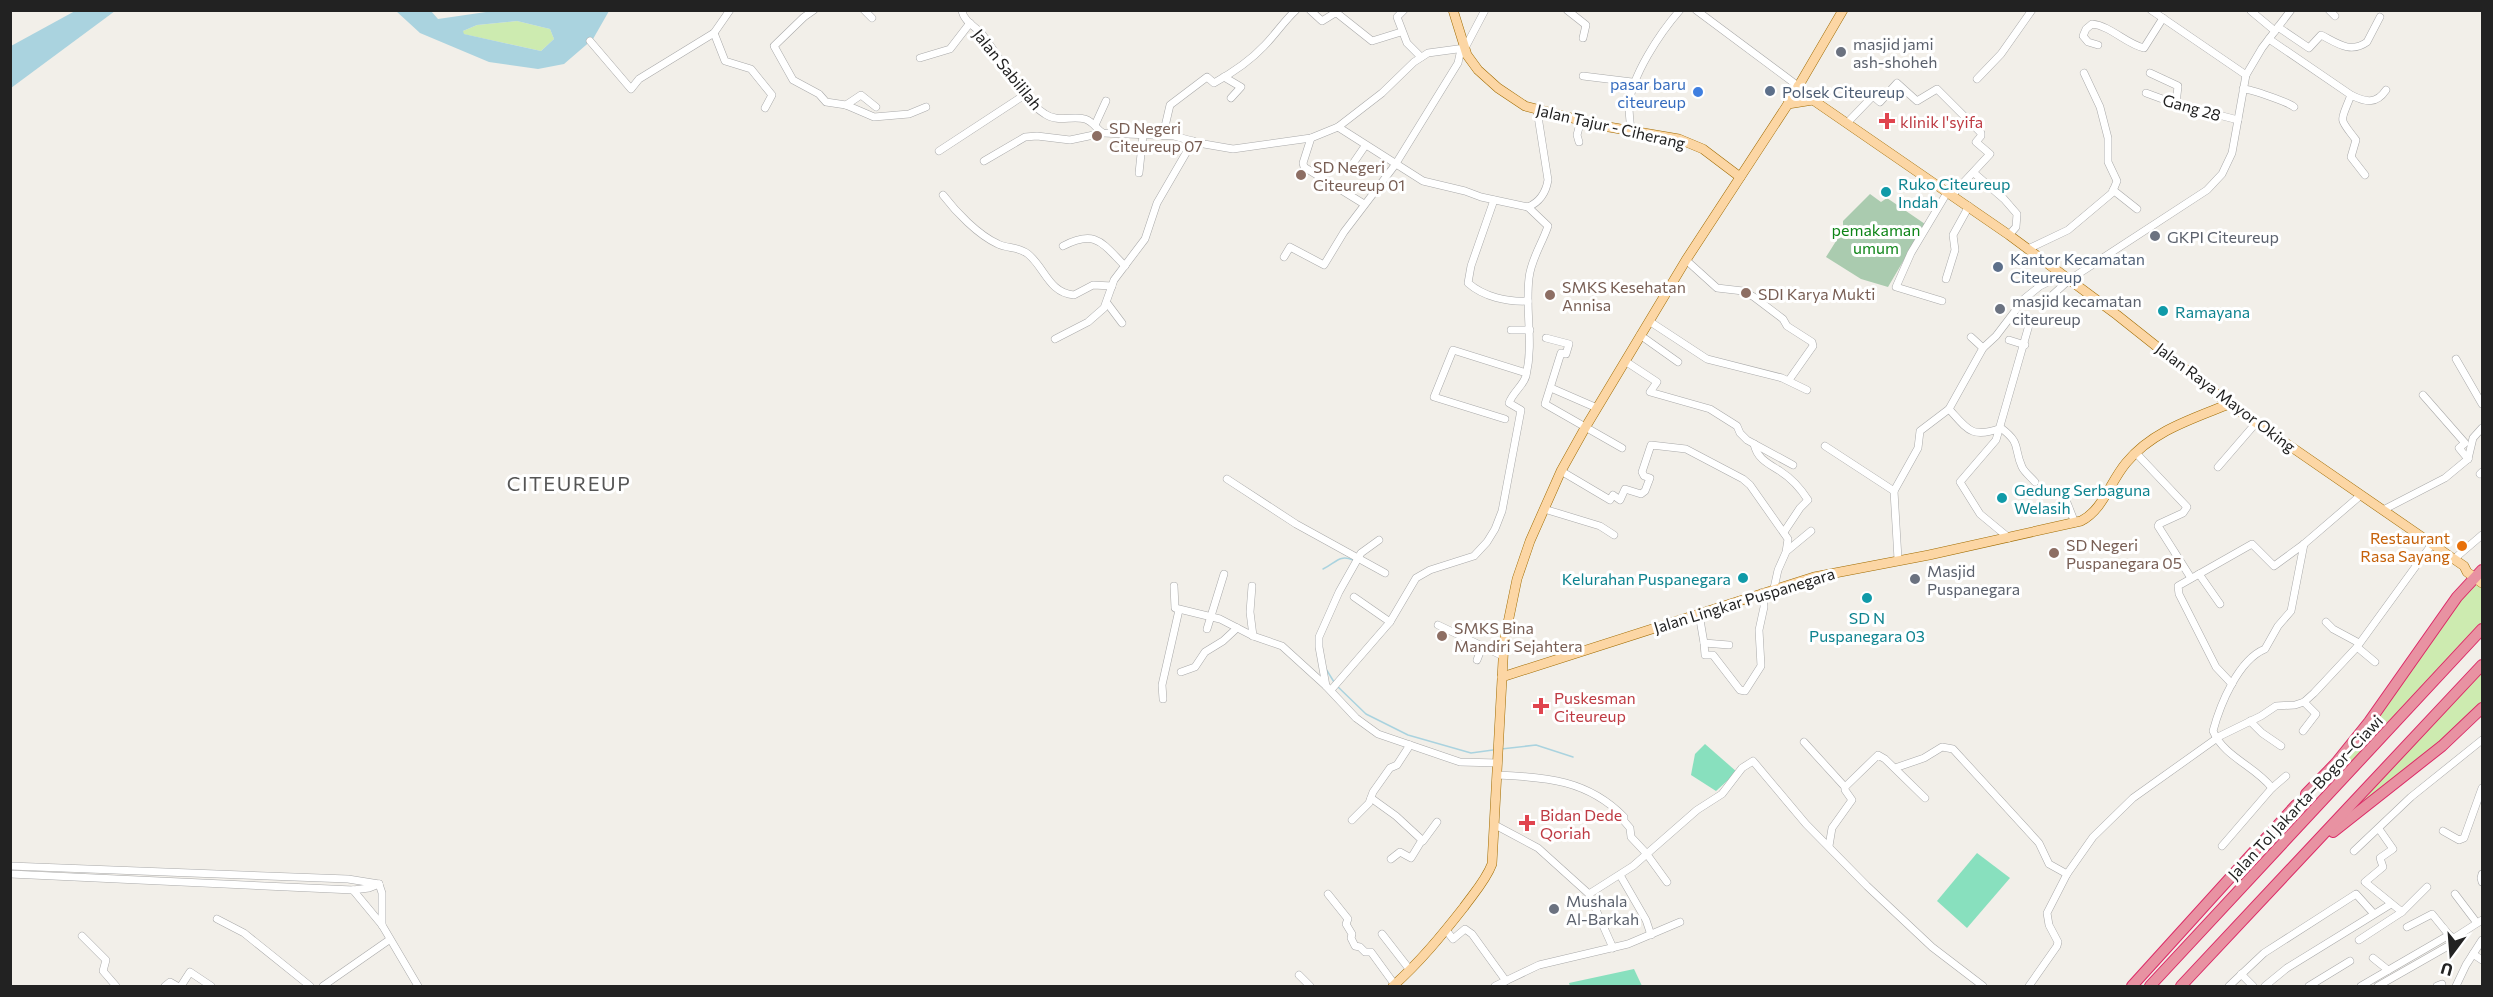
<svg xmlns="http://www.w3.org/2000/svg" width="2493" height="997" font-family="Commissioner,sans-serif">
<style>
.grass{fill:#cdebb0}
.cemetery{fill:#aacbaf}
.pitch{fill:#88e0be}
.water{fill:#aad3df;fill-rule:evenodd}
.lines{fill:none;stroke-linecap:round;stroke-linejoin:round}
.stream{stroke:#aad3df;stroke-width:1.5}
.minor-casing{stroke:#a9a9a9;stroke-width:8}
.major-casing{stroke:#a06b00;stroke-width:10}
.highway-casing{stroke:#dc2a67;stroke-width:12}
.minor{stroke:#fff;stroke-width:7}
.major{stroke:#fcd6a4;stroke-width:9}
.highway{stroke:#e892a2;stroke-width:10}
.worship-dot{fill:#6b7280;stroke:#fff;stroke-width:2}
.service-dot{fill:#5c6f8a;stroke:#fff;stroke-width:2}
.shop-dot{fill:#3f7fe0;stroke:#fff;stroke-width:2}
.health-dot{fill:#e0444e;stroke:#fff;stroke-width:2}
.education-dot{fill:#8d6e63;stroke:#fff;stroke-width:2}
.culture-dot{fill:#0f9aa8;stroke:#fff;stroke-width:2}
.food-dot{fill:#e8710a;stroke:#fff;stroke-width:2}
.labels{text-anchor:middle;dominant-baseline:central;stroke-width:6;stroke-linejoin:round;paint-order:stroke}
.worship-label{font-size:16px;fill:#5b616d;stroke:#fff;text-anchor:start}
.street-label{font-size:16px;fill:#222;stroke:#fff}
.shop-label{font-size:16px;fill:#366cbe;stroke:#fff;text-anchor:end}
.service-label{font-size:16px;fill:#4e5e75;stroke:#fff;text-anchor:start}
.health-label{font-size:16px;fill:#be3a42;stroke:#fff;text-anchor:start}
.education-label{font-size:16px;fill:#785e54;stroke:#fff;text-anchor:start}
.culture-label{font-size:16px;fill:#0d838f;stroke:#fff;text-anchor:start}
.park-label{font-size:16px;fill:#0c8416;stroke:#fff}
.food-label{font-size:16px;fill:#c56008;stroke:#fff;text-anchor:end}
.quarter-label{font-size:20px;letter-spacing:1.5px;fill:#555;stroke:#fff}
</style>
<rect width="100%" height="100%" fill="#f2efe9"/>
<g class="grass">
<polygon points="517,21 550,29 554,39 541,51 463,34 463,31 477,25"/>
<polygon points="2475,578 2482,583 2482,629 2348,772 2336,763"/>
<polygon points="2482,665 2482,708 2308,851"/>
</g>
<polygon class="cemetery" points="1870,194 1881,202 1887,198 1925,224 1888,287 1861,279 1826,257 1843,230 1843,221"/>
<g class="pitch">
<polygon points="1705,744 1737,772 1716,791 1691,775 1695,754"/>
<polygon points="1977,853 2010,878 1967,928 1937,901"/>
<polygon points="1634,969 1642,986 1570,986 1569,983"/>
</g>
<g class="water">
<polygon points="75,11 115,11 11,88 11,46"/>
<path d="M396,11h35l7,8 48,-7 123,-1 -16,28 -29,25 -26,5 -49,-7 -69,-29zM517,21l33,8 4,10 -13,12 -77,-17 -1,-3 14,-6z"/>
</g>
<g class="lines">
<g class="stream">
<path d="M1323,569c13,-6 16,-15 30,-9"/>
<polyline points="1326,669 1334,682"/>
<polyline points="1337,686 1366,714 1408,735 1471,753 1493,750"/>
<polyline points="1501,749 1536,745 1573,757"/>
</g>
<defs>
<g id="minor">
<polyline points="814,10 804,17 774,46 793,80 819,94 826,102 846,105 874,117 909,114 926,107"/>
<polyline points="864,10 872,18"/>
<path d="M962,10c1,11 14,17 20,24 17,22 41,67 63,80 13,9 27,1 40,5 9,3 11,10 18,14l71,3 30,8 29,5 78,-11 27,-11 44,-34 32,-31 14,-9 37,-5 20,-38"/>
<polyline points="1310,10 1322,21 1335,13 1338,14 1372,41 1401,32"/>
<polyline points="1404,10 1397,17 1407,43 1421,57"/>
<polyline points="1567,10 1586,25 1583,38"/>
<polyline points="1696,10 1798,86"/>
<polyline points="2151,10 2246,75"/>
<polyline points="2329,10 2335,16"/>
<polyline points="2251,11 2275,31"/>
<path d="M2278,27l31,21 12,-13c16,8 29,19 46,7l13,-25"/>
<polyline points="714,33 725,61 751,69 772,95 765,108"/>
<polyline points="2269,39 2351,95"/>
<polyline points="590,41 631,89 639,79 714,33 730,10"/>
<path d="M2098,45l-10,-3 -5,-6 3,-7 6,-5c19,2 34,20 52,24l19,-30"/>
<polyline points="920,58 950,49 970,23"/>
<polyline points="2150,73 2178,86 2176,104"/>
<polyline points="1583,76 1632,82"/>
<polyline points="1224,77 1241,87 1231,98"/>
<polyline points="1977,79 2001,54 2032,10"/>
<path d="M2243,89c8,0 47,14 51,18"/>
<polyline points="2146,93 2176,104 2238,120"/>
<polyline points="846,105 861,95 876,107"/>
<polyline points="1847,123 1873,96 1880,102 1897,83 1917,101 1937,89 1981,133 1981,136 1976,142 1990,154 1952,195"/>
<polyline points="1095,125 1106,101"/>
<path d="M1338,127l85,54 42,10 16,6 47,10c12,-5 18,-15 20,-27l-11,-70"/>
<path d="M1631,130c-1,-8 -2,-16 -2,-24 2,-30 31,-73 51,-96"/>
<path d="M1163,135l7,-30 37,-28 7,6c18,-10 36,-22 50,-37 11,-11 20,-25 32,-36"/>
<polyline points="1311,138 1303,163 1304,167 1364,204"/>
<polyline points="1579,142 1577,135 1581,120"/>
<polyline points="939,151 1026,94"/>
<polyline points="984,161 1025,137 1037,136 1070,140 1103,133"/>
<polyline points="1352,165 1365,146"/>
<polyline points="1139,173 1143,135"/>
<polyline points="1974,173 2004,199 2017,214 2016,227 2009,235"/>
<path d="M2365,175l-14,-18 5,-17c-18,-24 -16,-16 -5,-45 14,7 25,10 35,-5"/>
<polyline points="2113,190 2137,209"/>
<path d="M943,195c13,17 35,40 55,49 10,5 20,2 30,10 17,14 21,39 46,41l19,-10 19,1"/>
<path d="M1494,200l-23,66 -3,17c16,14 39,19 60,18"/>
<path d="M1063,246c33,-17 39,-3 62,20"/>
<polyline points="2028,249 2068,230 2112,193 2117,181 2108,162 2108,138 2100,107 2084,73"/>
<polyline points="1284,257 1290,247 1324,265 1344,232 1395,165 1458,63 1461,49"/>
<polyline points="1686,260 1717,288 1743,291 1754,297 1783,319 1787,326 1812,342 1813,346 1789,380"/>
<polyline points="1946,279 1955,250 1953,235 1969,206"/>
<polyline points="2047,300 2069,280 2207,190 2222,174 2232,153 2246,75 2262,48 2291,10"/>
<polyline points="1942,301 1896,287 1911,253 1948,191"/>
<polyline points="1107,303 1122,323"/>
<polyline points="1649,321 1707,359 1782,378 1807,390"/>
<polyline points="1511,330 1530,330"/>
<polyline points="1640,335 1678,362"/>
<polyline points="1971,337 1983,348"/>
<polyline points="1546,338 1569,344 1566,354 1561,353 1545,404 1622,448"/>
<polyline points="1055,339 1088,322 1104,308 1114,280 1145,239 1157,203 1193,141"/>
<polyline points="2009,340 2025,345"/>
<polyline points="2456,359 2482,404"/>
<polyline points="1625,361 1657,382 1650,392 1710,409 1737,426 1740,433 1747,440 1793,465"/>
<polyline points="1551,388 1597,408"/>
<polyline points="2423,395 2465,443 2459,448 2468,459"/>
<path d="M1949,409c19,21 23,30 52,19 21,16 12,19 21,39 3,6 9,10 13,15"/>
<polyline points="1505,419 1434,397 1453,350 1526,373"/>
<path d="M1754,444c3,15 15,20 26,27 11,7 21,18 28,29l-8,8 -16,24"/>
<polyline points="1825,446 1894,491"/>
<polyline points="2136,453 2187,507 2183,513 2159,524 2158,526 2191,578"/>
<polyline points="2468,459 2473,438 2482,428"/>
<polyline points="2218,467 2256,423"/>
<polyline points="1561,471 1610,500 1613,495 1620,500 1625,489 1641,494 1645,491 1650,478 1644,476 1642,472 1651,445 1686,449 1743,479 1750,485 1788,539 1786,552 1778,570 1774,588"/>
<polyline points="2480,474 2482,472"/>
<polyline points="1227,479 1296,524 1385,573"/>
<polyline points="2064,495 2075,523"/>
<polyline points="1544,509 1600,526 1614,535"/>
<polyline points="2383,510 2445,478 2468,459"/>
<polyline points="2009,538 1980,514 1960,482 1996,440 2031,318"/>
<polyline points="1379,540 1361,553 1339,592 1319,637 1319,647 1326,686 1356,718 1378,734 1460,762 1498,763"/>
<polyline points="1788,550 1811,531"/>
<polyline points="1898,559 1894,491 1918,448 1920,431 1949,409 1983,348 1996,336 2025,298 2040,286 2062,275"/>
<polyline points="2454,559 2482,535"/>
<polyline points="2199,574 2220,604"/>
<polyline points="1174,586 1175,608 1220,619 1253,636 1282,646 1326,686"/>
<polyline points="1252,586 1250,612 1253,636"/>
<polyline points="1354,597 1390,622"/>
<polyline points="1699,614 1704,643 1729,645"/>
<polyline points="2326,622 2333,629 2359,643"/>
<polyline points="1438,625 1503,656"/>
<polyline points="1207,629 1224,574"/>
<polyline points="1704,643 1705,655 1713,655 1740,690 1745,691 1761,666 1759,630 1764,607 1763,592"/>
<polyline points="2357,647 2375,662"/>
<polyline points="1477,660 1482,647"/>
<polyline points="1181,672 1195,667 1205,652 1223,641 1237,628"/>
<polyline points="2232,684 2216,667 2179,594 2178,586 2252,544 2274,566 2304,544 2361,495"/>
<path d="M1331,690l59,-68 26,-44 14,-8 44,-14 13,-14 8,-13 7,-18 19,-101 -12,-7c4,-11 14,-17 17,-27 8,-35 -1,-63 3,-98 2,-19 13,-34 19,-52l-20,-19"/>
<polyline points="1163,699 1162,685 1179,610"/>
<polyline points="2250,721 2262,733 2281,746"/>
<polyline points="2303,731 2316,714 2304,702"/>
<polyline points="1804,742 1845,787"/>
<polyline points="1895,768 1924,758 1942,747 1953,749 2039,843 2049,864 2067,874"/>
<path d="M1497,775c49,2 91,5 127,42v4l6,7 1,9 15,16 21,29"/>
<path d="M2272,788c-17,-22 -48,-31 -59,-57 7,-26 25,-71 52,-82l13,-23 13,-15 13,-67"/>
<polyline points="1371,798 1396,816 1422,840 1411,858 1400,852 1391,859"/>
<polyline points="1352,820 1369,803 1373,792 1390,768 1397,765 1410,745"/>
<polyline points="1495,825 1538,848 1589,894 1613,948"/>
<polyline points="2379,829 2393,849 2380,858 2383,867 2365,882 2402,912 2427,887"/>
<polyline points="2443,831 2459,840 2464,838 2482,788"/>
<polyline points="1423,841 1437,822"/>
<polyline points="1829,846 1832,828 1852,800 1845,790 1845,787 1878,755 1885,759 1925,798"/>
<polyline points="2222,846 2272,788 2286,776"/>
<polyline points="2354,851 2411,797 2482,740"/>
<polyline points="10,866 348,879 379,884"/>
<polyline points="10,874 353,890 369,888 379,884"/>
<polyline points="2482,874 2481,878 2482,882"/>
<polyline points="1620,875 1646,920 1651,935"/>
<polyline points="379,884 382,893 382,925"/>
<polyline points="353,890 382,925 418,986"/>
<polyline points="1328,894 1348,919 1346,924 1352,934 1351,938 1355,946 1360,947 1365,952 1371,952 1395,985"/>
<polyline points="1589,894 1633,866 1697,810 1722,794 1742,768 1753,761 1806,824 1867,886 1932,947 1983,986"/>
<polyline points="2455,894 2477,923"/>
<polyline points="217,919 244,933 310,986"/>
<polyline points="2407,927 2432,914 2449,935"/>
<polyline points="1446,930 1453,939 1465,929 1472,934 1506,981"/>
<polyline points="1382,934 1410,970"/>
<polyline points="82,936 106,960 103,971 116,986"/>
<polyline points="2454,938 2482,920"/>
<polyline points="2359,940 2402,912"/>
<polyline points="2473,954 2482,960"/>
<polyline points="2373,958 2388,970"/>
<polyline points="2241,974 2253,986"/>
<polyline points="1299,975 1310,986"/>
<polyline points="165,986 170,982 177,986"/>
<polyline points="181,986 190,972 211,986"/>
<polyline points="323,986 389,940"/>
<polyline points="1495,986 1539,965 1628,944 1680,922"/>
<polyline points="2029,986 2057,946 2058,942 2049,925 2047,913 2067,874 2093,837 2133,798 2220,736 2261,716 2276,706 2295,705 2304,702 2314,693 2357,647 2432,544"/>
<polyline points="2229,986 2264,953 2356,894 2374,914"/>
<polyline points="2265,986 2287,968 2391,904"/>
<polyline points="2309,986 2350,961"/>
<polyline points="2361,986 2449,935 2454,938 2450,945 2378,986"/>
<polyline points="2437,986 2442,984"/>
<polyline points="2456,986 2466,965 2482,940"/>
</g>
<g id="major">
<polyline points="1453,10 1467,55 1478,70 1498,88 1525,106 1603,126 1679,139 1703,149 1740,177"/>
<polyline points="1798,86 1813,100 2009,235 2117,315 2229,404 2464,566 2467,572 2482,583"/>
<polyline points="1788,104 1813,100"/>
<path d="M1502,677l312,-100 115,-22 152,-34c22,-11 29,-39 45,-58 26,-32 66,-44 103,-59"/>
<path d="M1393,986c27,-24 49,-51 71,-79 10,-14 22,-27 28,-43l12,-222 13,-63 13,-38 31,-70 24,-43 101,-168 102,-156 55,-94"/>
</g>
<g id="highway">
<polyline points="2306,794 2336,763 2369,722 2457,597 2482,570"/>
<polyline points="2333,832 2442,746 2482,708"/>
<polyline points="2132,986 2296,805"/>
<polyline points="2150,986 2482,629"/>
<polyline points="2181,986 2482,665"/>
</g>
</defs>
<use href="#minor" class="minor-casing"/>
<use href="#major" class="major-casing"/>
<use href="#highway" class="highway-casing"/>
<use href="#minor" class="minor"/>
<use href="#major" class="major"/>
<use href="#highway" class="highway"/>
</g>
<g class="worship-dot">
<circle cx="1841" cy="52" r="6"/>
<circle cx="2155" cy="236" r="6"/>
<circle cx="2000" cy="309" r="6"/>
<circle cx="1915" cy="579" r="6"/>
<circle cx="1554" cy="909" r="6"/>
</g>
<g class="service-dot">
<circle cx="1770" cy="91" r="6"/>
<circle cx="1998" cy="267" r="6"/>
</g>
<circle class="shop-dot" cx="1698" cy="92" r="6"/>
<g class="health-dot">
<path d="M1884 112h6v6h6v6h-6v6h-6v-6h-6v-6h6z"/>
<path d="M1538 697h6v6h6v6h-6v6h-6v-6h-6v-6h6z"/>
<path d="M1524 814h6v6h6v6h-6v6h-6v-6h-6v-6h6z"/>
</g>
<g class="education-dot">
<circle cx="1097" cy="136" r="6"/>
<circle cx="1301" cy="175" r="6"/>
<circle cx="1746" cy="293" r="6"/>
<circle cx="1550" cy="295" r="6"/>
<circle cx="2054" cy="553" r="6"/>
<circle cx="1442" cy="636" r="6"/>
</g>
<g class="culture-dot">
<circle cx="1886" cy="192" r="6"/>
<circle cx="2163" cy="311" r="6"/>
<circle cx="2002" cy="498" r="6"/>
<circle cx="1743" cy="578" r="6"/>
<circle cx="1867" cy="598" r="6"/>
</g>
<circle class="food-dot" cx="2462" cy="546" r="6"/>
<g class="labels">
<g class="worship-label">
<text x="1853" y="43">masjid jami<tspan x="1853" dy="18">ash-shoheh</tspan></text>
<text x="2167" y="236">GKPI Citeureup</text>
<text x="2012" y="300">masjid kecamatan<tspan x="2012" dy="18">citeureup</tspan></text>
<text x="1927" y="570">Masjid<tspan x="1927" dy="18">Puspanegara</tspan></text>
<text x="1566" y="900">Mushala<tspan x="1566" dy="18">Al-Barkah</tspan></text>
</g>
<g class="street-label">
<text transform="translate(1008 69) rotate(51)">Jalan Sabililah</text>
<text transform="translate(2192 107) rotate(16)">Gang 28</text>
<text transform="translate(1611 126) rotate(13)">Jalan Tajur - Ciherang</text>
<text transform="translate(2226 397) rotate(37)">Jalan Raya Mayor Oking</text>
<text transform="translate(1744 600) rotate(-17)">Jalan Lingkar Puspanegara</text>
<text transform="translate(2305 797) rotate(-47)">Jalan Tol Jakarta–Bogor–Ciawi</text>
</g>
<g class="shop-label">
<text x="1686" y="83">pasar baru<tspan x="1686" dy="18">citeureup</tspan></text>
</g>
<g class="service-label">
<text x="1782" y="91">Polsek Citeureup</text>
<text x="2010" y="258">Kantor Kecamatan<tspan x="2010" dy="18">Citeureup</tspan></text>
</g>
<g class="health-label">
<text x="1900" y="121">klinik l'syifa</text>
<text x="1554" y="697">Puskesman<tspan x="1554" dy="18">Citeureup</tspan></text>
<text x="1540" y="814">Bidan Dede<tspan x="1540" dy="18">Qoriah</tspan></text>
</g>
<g class="education-label">
<text x="1109" y="127">SD Negeri<tspan x="1109" dy="18">Citeureup 07</tspan></text>
<text x="1313" y="166">SD Negeri<tspan x="1313" dy="18">Citeureup 01</tspan></text>
<text x="1562" y="286">SMKS Kesehatan<tspan x="1562" dy="18">Annisa</tspan></text>
<text x="1758" y="293">SDI Karya Mukti</text>
<text x="2066" y="544">SD Negeri<tspan x="2066" dy="18">Puspanegara 05</tspan></text>
<text x="1454" y="627">SMKS Bina<tspan x="1454" dy="18">Mandiri Sejahtera</tspan></text>
</g>
<g class="culture-label">
<text x="1898" y="183">Ruko Citeureup<tspan x="1898" dy="18">Indah</tspan></text>
<text x="2175" y="311">Ramayana</text>
<text x="2014" y="489">Gedung Serbaguna<tspan x="2014" dy="18">Welasih</tspan></text>
<text x="1731" y="578" text-anchor="end">Kelurahan Puspanegara</text>
<text x="1867" y="617" text-anchor="middle">SD N<tspan x="1867" dy="18">Puspanegara 03</tspan></text>
</g>
<g class="park-label">
<text x="1876" y="229">pemakaman<tspan x="1876" dy="18">umum</tspan></text>
</g>
<g class="food-label">
<text x="2450" y="537">Restaurant<tspan x="2450" dy="18">Rasa Sayang</tspan></text>
</g>
<g class="quarter-label">
<text x="569" y="483">CITEUREUP</text>
</g>
</g>
<rect width="2493" height="997" fill="none" stroke="#222222" stroke-width="24"/>
<g transform="translate(2451 955) rotate(196)" stroke="#ffffff" stroke-width="4.5" paint-order="stroke">
<path d="M0-4.5L10 22L0 15L-10 22Z" fill="#222222"/>
<text y="-9" font-size="16" font-weight="bold" text-anchor="middle" fill="#222222">U</text>
</g>
</svg>
